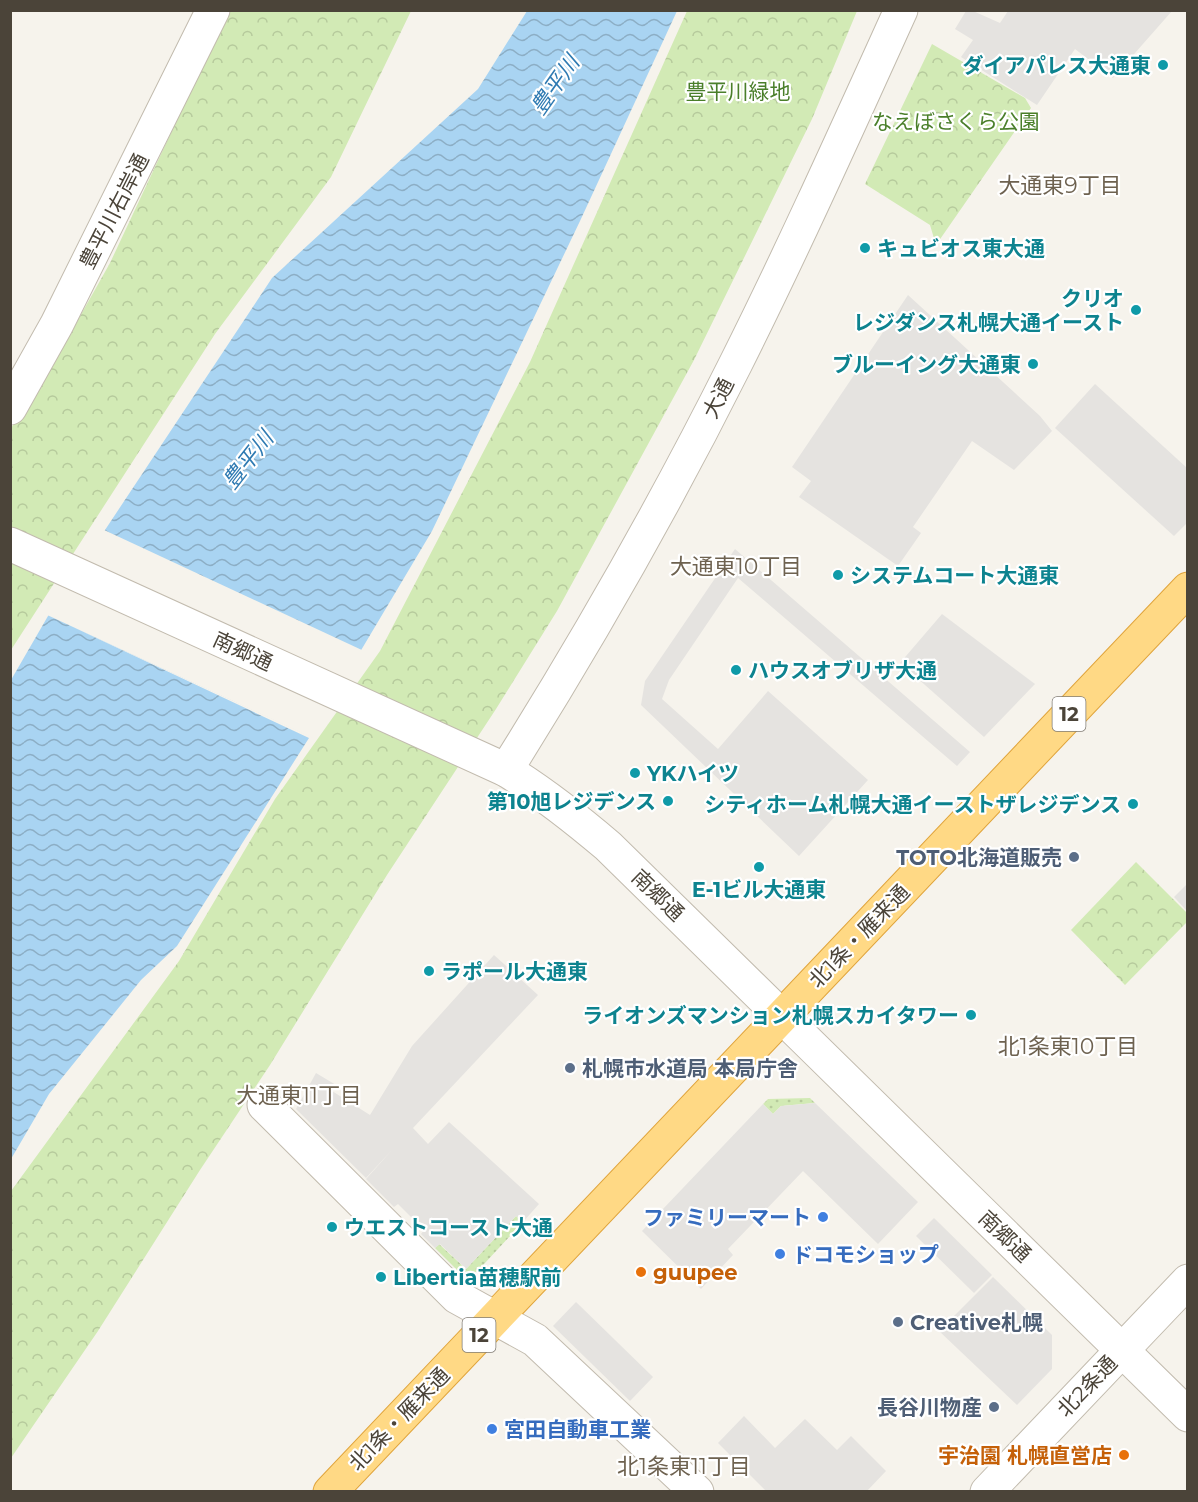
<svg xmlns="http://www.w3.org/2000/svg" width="1198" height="1502" font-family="Montserrat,'Noto Sans JP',sans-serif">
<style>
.grass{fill:url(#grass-dots)}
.park{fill:url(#park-crowns)}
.parking{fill:#e5e3e0}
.water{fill:url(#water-waves)}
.pier{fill:#f6f3ec}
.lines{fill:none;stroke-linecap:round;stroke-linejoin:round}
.tertiary-casing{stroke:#c2bbae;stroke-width:35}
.trunk-casing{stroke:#e0a43c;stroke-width:35}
.tertiary{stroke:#fff;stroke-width:33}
.trunk{stroke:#ffd985;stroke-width:33}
.culture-dot{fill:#0f9aa8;stroke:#fff;stroke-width:2}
.service-dot{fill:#5c6f8a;stroke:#fff;stroke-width:2}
.shop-dot{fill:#3f7fe0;stroke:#fff;stroke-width:2}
.food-dot{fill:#e8710a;stroke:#fff;stroke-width:2}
.labels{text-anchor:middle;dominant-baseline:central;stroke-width:4.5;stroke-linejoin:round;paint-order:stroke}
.shield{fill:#fff;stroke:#817c74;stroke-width:1.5}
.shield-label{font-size:20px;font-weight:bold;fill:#4b4439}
.culture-label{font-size:21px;font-weight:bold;fill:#0d838f;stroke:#fff;text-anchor:start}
.park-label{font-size:21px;fill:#4a7f2a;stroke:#fff}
.street-label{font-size:21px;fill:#4b4439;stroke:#fff}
.service-label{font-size:21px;font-weight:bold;fill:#4e5e75;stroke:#fff;text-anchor:end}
.shop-label{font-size:21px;font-weight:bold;fill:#366cbe;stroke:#fff;text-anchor:start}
.food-label{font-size:21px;font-weight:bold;fill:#c56008;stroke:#fff;text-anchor:start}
.water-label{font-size:22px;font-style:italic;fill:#2e7ab2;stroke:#fff}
.neighbourhood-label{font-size:22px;fill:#6e6250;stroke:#fff}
</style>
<defs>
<pattern id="grass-dots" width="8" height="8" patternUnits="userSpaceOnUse" patternTransform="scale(1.5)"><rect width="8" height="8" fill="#d2eab5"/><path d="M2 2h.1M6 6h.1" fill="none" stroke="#b6ca9c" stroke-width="1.8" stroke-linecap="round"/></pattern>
<pattern id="park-crowns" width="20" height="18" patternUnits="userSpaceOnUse" patternTransform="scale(1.5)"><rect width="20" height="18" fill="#d2eab5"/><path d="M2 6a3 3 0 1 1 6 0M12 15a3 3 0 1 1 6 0" fill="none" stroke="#b6ca9c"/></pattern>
<pattern id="water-waves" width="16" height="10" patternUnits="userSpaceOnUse" patternTransform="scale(1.5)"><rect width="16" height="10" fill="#a9d4f2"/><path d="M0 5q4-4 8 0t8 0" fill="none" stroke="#8caec5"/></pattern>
</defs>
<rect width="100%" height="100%" fill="#f6f3ec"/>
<g class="grass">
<polygon points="810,1098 815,1103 781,1106 773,1114 763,1104 768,1099"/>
<polygon points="516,1216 523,1222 472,1277 462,1275 435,1248 439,1244 466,1269"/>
</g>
<g class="park">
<polygon points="228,11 411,11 331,177 215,334 11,650 11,428 39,389 110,263"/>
<polygon points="687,11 857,11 812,119 694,360 557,611 496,709 387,875 270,1065 200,1170 98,1331 11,1458 11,1191 179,961 275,799 380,651 530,362"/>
<polygon points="932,44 1025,98 1031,108 936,245 930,225 865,184"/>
<polygon points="1136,862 1187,913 1187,922 1125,985 1071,930"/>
</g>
<g class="parking">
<polygon points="966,11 973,11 1000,23 1008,11 1172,11 1113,78 1075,49 1037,105 961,57 973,40 955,29"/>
<polygon points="908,295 1040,416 1052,431 1014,470 972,441 913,527 921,533 898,566 799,497 811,481 792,467"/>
<polygon points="1095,384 1187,468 1187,523 1174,536 1055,428"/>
<polygon points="735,549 970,752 957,766 738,578 669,680 662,699 718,749 768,691 868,780 799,856 641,705 645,681"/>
<polygon points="942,614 1035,684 984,737 900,663"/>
<polygon points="1187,884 1187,911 1174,897"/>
<polygon points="494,955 538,995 413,1128 428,1144 449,1122 539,1204 523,1222 516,1216 466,1269 440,1244 435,1248 421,1234 424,1230 398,1204 394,1207 366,1179 392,1150 366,1178 296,1109 316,1073 336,1085 332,1091 370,1115 412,1046"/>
<polygon points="815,1103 918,1202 878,1244 803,1171 728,1249 733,1255 701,1289 642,1231 763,1104 773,1114 781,1106"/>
<polygon points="934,1218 992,1275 974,1293 916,1236"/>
<polygon points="993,1277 1052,1335 1052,1369 1017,1405 939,1331"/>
<polygon points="576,1302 653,1377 630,1401 553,1326"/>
<polygon points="744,1416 775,1448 805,1419 837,1450 851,1436 886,1471 867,1491 766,1491 718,1443"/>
</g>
<polygon class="water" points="527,11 677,11 580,221 432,531 310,736 73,627 309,738 177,946 141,980 49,1094 11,1159 11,680 48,616 272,278 478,89"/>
<polygon class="pier" points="102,529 364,651 313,738 45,614"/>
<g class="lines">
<defs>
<g id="tertiary">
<polyline points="10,408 57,324 213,10"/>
<path d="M10,544l496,226c36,22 69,48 102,76l580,569"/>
<path d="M506,770c83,-132 160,-267 230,-407 58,-116 111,-234 165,-353"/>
<polyline points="264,1105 457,1297 535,1340 697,1492"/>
<polyline points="987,1492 1188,1281"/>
</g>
<polyline id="trunk" points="330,1492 1188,589"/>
</defs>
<use href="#tertiary" class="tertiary-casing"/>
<use href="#trunk" class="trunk-casing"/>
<use href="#tertiary" class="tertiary"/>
<use href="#trunk" class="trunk"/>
</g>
<g class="culture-dot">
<circle cx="1163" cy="65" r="6"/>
<circle cx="865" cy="248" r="6"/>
<circle cx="1136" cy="310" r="6"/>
<circle cx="1033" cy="364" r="6"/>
<circle cx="838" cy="575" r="6"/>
<circle cx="736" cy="670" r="6"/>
<circle cx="635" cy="773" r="6"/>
<circle cx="668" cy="801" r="6"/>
<circle cx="1133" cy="804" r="6"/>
<circle cx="759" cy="867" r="6"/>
<circle cx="429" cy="971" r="6"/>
<circle cx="971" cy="1015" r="6"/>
<circle cx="332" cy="1227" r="6"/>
<circle cx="381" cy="1277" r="6"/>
</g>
<g class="service-dot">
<circle cx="1074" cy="857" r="6"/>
<circle cx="570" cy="1068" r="6"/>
<circle cx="898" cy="1322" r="6"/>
<circle cx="994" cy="1407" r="6"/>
</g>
<g class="shop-dot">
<circle cx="823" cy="1217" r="6"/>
<circle cx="780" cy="1254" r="6"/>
<circle cx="492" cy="1429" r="6"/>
</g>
<g class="food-dot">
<circle cx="641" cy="1272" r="6"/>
<circle cx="1124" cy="1455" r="6"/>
</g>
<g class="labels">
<g class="shield">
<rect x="1052.5" y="697" width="33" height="34" rx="4.5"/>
<rect x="462.5" y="1318" width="33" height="34" rx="4.5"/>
</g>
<g class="shield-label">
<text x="1069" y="714">12</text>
<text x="479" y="1335">12</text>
</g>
<g class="culture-label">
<text x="1151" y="65" text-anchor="end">ダイアパレス大通東</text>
<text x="877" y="248">キュビオス東大通</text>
<text x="1124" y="298" text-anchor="end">クリオ<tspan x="1124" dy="24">レジダンス札幌大通イースト</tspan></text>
<text x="1021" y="364" text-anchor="end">ブルーイング大通東</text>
<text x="850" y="575">システムコート大通東</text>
<text x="748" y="670">ハウスオブリザ大通</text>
<text x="647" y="773">YKハイツ</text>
<text x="656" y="801" text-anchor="end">第10旭レジデンス</text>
<text x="1121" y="804" text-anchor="end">シティホーム札幌大通イーストザレジデンス</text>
<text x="759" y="889" text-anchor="middle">E-1ビル大通東</text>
<text x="441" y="971">ラポール大通東</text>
<text x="959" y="1015" text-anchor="end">ライオンズマンション札幌スカイタワー</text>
<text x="344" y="1227">ウエストコースト大通</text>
<text x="393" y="1277">Libertia苗穂駅前</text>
</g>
<g class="park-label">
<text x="738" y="91">豊平川緑地</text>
<text x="956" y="121">なえぼさくら公園</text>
</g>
<g class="street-label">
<text transform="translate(114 211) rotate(-63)">豊平川右岸通</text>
<text transform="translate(718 398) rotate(-63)">大通</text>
<text transform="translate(243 651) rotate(25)">南郷通</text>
<text transform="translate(658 895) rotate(44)">南郷通</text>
<text transform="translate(859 936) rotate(-46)">北1条・雁来通</text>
<text transform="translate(1005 1236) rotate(44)">南郷通</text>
<text transform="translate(1087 1386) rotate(-46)">北2条通</text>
<text transform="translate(399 1419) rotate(-46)">北1条・雁来通</text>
</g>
<g class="service-label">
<text x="1062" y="857">TOTO北海道販売</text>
<text x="582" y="1068" text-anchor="start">札幌市水道局 本局庁舎</text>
<text x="910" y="1322" text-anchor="start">Creative札幌</text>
<text x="982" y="1407">長谷川物産</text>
</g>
<g class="shop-label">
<text x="811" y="1217" text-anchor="end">ファミリーマート</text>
<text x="792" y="1254">ドコモショップ</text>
<text x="504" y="1429">宮田自動車工業</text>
</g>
<g class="food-label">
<text x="653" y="1272">guupee</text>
<text x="1112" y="1455" text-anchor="end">宇治園 札幌直営店</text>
</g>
<g class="water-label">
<text transform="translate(555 85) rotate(-55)">豊平川</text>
<text transform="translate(248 460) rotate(-52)">豊平川</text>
</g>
<g class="neighbourhood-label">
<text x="1060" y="185">大通東9丁目</text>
<text x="736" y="566">大通東10丁目</text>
<text x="1068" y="1046">北1条東10丁目</text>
<text x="299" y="1095">大通東11丁目</text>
<text x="684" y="1466">北1条東11丁目</text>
</g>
</g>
<rect width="1198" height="1502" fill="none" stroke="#4b4439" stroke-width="24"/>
</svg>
